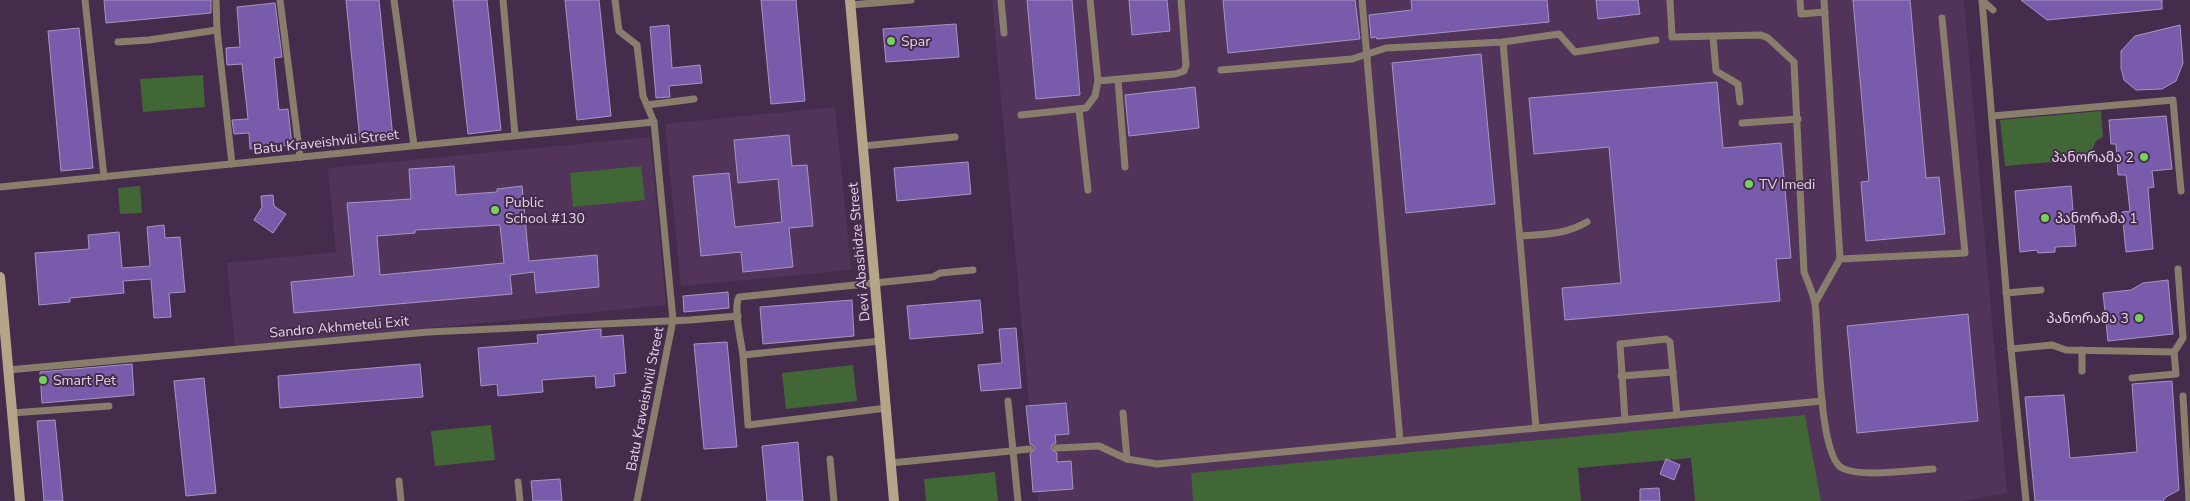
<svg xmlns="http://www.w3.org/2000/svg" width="2190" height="501" font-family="'Nunito Sans','Noto Sans Georgian',sans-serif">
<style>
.built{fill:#52345a}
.green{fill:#416737}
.building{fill:#785bab;stroke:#a496c2;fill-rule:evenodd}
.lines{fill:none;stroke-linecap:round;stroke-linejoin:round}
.lane{stroke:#897e6c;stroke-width:7}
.secondary{stroke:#b7a589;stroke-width:10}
.poi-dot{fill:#75d25b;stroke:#462c4c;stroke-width:2}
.labels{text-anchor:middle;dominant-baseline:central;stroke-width:4;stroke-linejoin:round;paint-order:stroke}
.poi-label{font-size:14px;fill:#e2d2e6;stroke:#462c4c;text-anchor:start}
.street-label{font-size:14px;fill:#e2d2e6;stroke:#462c4c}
</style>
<rect width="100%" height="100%" fill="#462c4c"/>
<g class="built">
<polygon points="992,0 1964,0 2007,493 1963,501 1821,501 1805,416 1191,473 1193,501 1038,501"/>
<polygon points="835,107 851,270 681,286 665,124"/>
<polygon points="650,137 666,305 235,347 227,263 336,252 328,168"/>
</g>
<g class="green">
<polygon points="203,75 205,107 143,112 140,79"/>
<polygon points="2101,111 2103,137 2096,141 2088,159 2005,166 2000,120"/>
<polygon points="641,166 645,200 573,207 570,173"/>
<polygon points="140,186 142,213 120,214 118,188"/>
<polygon points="853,365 857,401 786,409 782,373"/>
<polygon points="1805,415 1821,501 1695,501 1691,458 1578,468 1581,501 1193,501 1191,473"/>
<polygon points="491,425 495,460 435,466 431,431"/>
<polygon points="995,472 998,501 926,501 924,479"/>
</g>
<g class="building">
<polygon points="104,0 211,0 211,13 106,23"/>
<polygon points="346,0 379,0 393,138 360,141"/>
<polygon points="453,0 487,0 501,130 468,134"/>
<polygon points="565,0 599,0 611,116 577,120"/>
<polygon points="761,0 796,0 805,101 771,104"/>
<polygon points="1027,0 1072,0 1080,95 1036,99"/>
<polygon points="1129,0 1167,0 1170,31 1132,35"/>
<polygon points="1223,0 1355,0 1360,39 1228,53"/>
<polygon points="1411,0 1547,0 1549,22 1377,39 1376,37 1371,38 1369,15 1412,10"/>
<polygon points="1596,0 1638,0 1640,14 1598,19"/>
<polygon points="1853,0 1910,0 1926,178 1939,177 1945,234 1866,241 1861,182 1869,181"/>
<polygon points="2021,0 2162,0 2162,9 2047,20"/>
<polygon points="275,3 282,57 274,58 279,110 288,109 292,145 250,149 249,133 234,134 232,120 248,119 242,64 227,65 226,48 240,47 237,7"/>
<polygon points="956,24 959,57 886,62 883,29"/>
<polygon points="669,25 672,68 700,65 702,83 669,86 670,97 656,98 650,27"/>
<polygon points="2180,25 2183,63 2176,81 2162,89 2136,90 2124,80 2121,68 2121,51 2135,36"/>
<polygon points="79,28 93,168 61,171 48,31"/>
<polygon points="1481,54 1495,204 1406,213 1392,63"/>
<polygon points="1717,82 1723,148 1781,143 1791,258 1776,259 1780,301 1565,320 1562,288 1621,283 1609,147 1534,154 1529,98"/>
<polygon points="1195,87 1199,128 1129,136 1125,95"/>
<polygon points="2166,116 2172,169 2152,171 2154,187 2148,188 2153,249 2126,252 2122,212 2130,211 2126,175 2118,175 2116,144 2111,144 2109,120"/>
<polygon points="789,135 792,166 807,165 813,226 789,228 793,267 743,272 741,252 701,256 693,176 729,173 735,227 782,222 778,179 738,183 734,140"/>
<polygon points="968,162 971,194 897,201 894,168"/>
<path d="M454,166l2,29 41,-3v-3l25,-3 7,75 68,-6 2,32 -63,6 -2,-21 -24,3 2,19 -218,19 -3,-31 63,-6 -7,-73 64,-4 -2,-30zM500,225l4,38 -124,12 -3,-39 38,-3v-3z"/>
<polygon points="2071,186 2076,246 2055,247 2055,252 2038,253 2037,250 2020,252 2015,191"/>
<polygon points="273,195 274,206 286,214 273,233 254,220 262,207 261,196"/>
<polygon points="164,225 165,238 180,237 185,292 169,293 171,317 154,318 151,279 123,281 124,293 70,298 70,302 39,305 35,253 89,249 88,235 119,232 122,268 150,266 147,227"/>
<polygon points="2168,280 2173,334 2108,341 2103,293 2131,290 2143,283"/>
<polygon points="728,292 729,308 684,312 683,296"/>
<polygon points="852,300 854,336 763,344 760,307"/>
<polygon points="980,300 983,333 910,339 907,306"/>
<polygon points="1968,314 1978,421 1857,433 1847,326"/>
<polygon points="1016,328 1021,388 981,391 978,365 1002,363 999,329"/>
<polygon points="601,329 601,337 623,335 626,373 614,374 615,386 596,388 595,376 542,380 543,392 498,396 497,384 481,386 478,348 538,343 537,335"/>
<polygon points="727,342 737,447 704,449 694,344"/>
<polygon points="132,364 134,395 42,403 40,372"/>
<polygon points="420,364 423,397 280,408 278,376"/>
<polygon points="204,378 216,493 186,496 174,381"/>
<polygon points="2172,381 2179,490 2166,497 2163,501 2035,501 2025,397 2064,395 2070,458 2137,452 2132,384"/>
<polygon points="1066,403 1069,434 1055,435 1056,443 1052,445 1051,449 1057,453 1057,462 1071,461 1073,489 1033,492 1030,454 1035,449 1034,446 1030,444 1026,406"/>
<polygon points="55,420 63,501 44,501 37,421"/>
<polygon points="798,442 803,501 767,501 762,446"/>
<polygon points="1666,459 1680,465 1674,480 1660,474"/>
<polygon points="560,479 562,501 533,501 531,481"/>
<polygon points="1659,488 1660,501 1640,501 1640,489"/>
</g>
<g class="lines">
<g class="lane">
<polyline points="85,0 104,177"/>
<polyline points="216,0 217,30 232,164"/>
<polyline points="280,0 300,157"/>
<polyline points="394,0 414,145"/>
<polyline points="503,0 515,135"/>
<polyline points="615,0 619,31 637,45 643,96 654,122 673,320 637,501"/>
<polyline points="1001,0 1004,33"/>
<polyline points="1090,0 1098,81"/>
<polyline points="1362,0 1400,441"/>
<path d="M1670,0l2,37 89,-2 7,3 26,24 10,210c4,10 9,21 11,32 4,29 3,151 27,164 19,10 69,2 91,1"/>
<polyline points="1800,0 1801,14 1825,12"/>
<polyline points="1982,0 2011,349"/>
<polyline points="1982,0 1993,10"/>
<polyline points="850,5 911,0"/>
<polyline points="1713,37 1716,71 1738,84 1740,102"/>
<polyline points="118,42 149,40 217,30"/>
<polyline points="1503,42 1536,428"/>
<polyline points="1221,70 1352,59 1386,48 1503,42 1559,34 1575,52 1656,40"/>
<polyline points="1118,80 1125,167"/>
<polyline points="647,105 694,99"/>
<polyline points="1079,109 1088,190"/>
<polyline points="1021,115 1086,108 1095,96 1098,81 1175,74 1184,71 1186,65 1181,0"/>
<polyline points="1992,116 2173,100 2181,191"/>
<polyline points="1742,123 1798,119"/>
<polyline points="863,146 955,137"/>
<polyline points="0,187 654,122"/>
<path d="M1520,236c26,-2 44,-1 67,-14"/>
<polyline points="1840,259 1965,253 1942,18"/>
<polyline points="2006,293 2041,290"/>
<polyline points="1815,303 1840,259 1824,0"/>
<polyline points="881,341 743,355 748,425 887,408"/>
<polyline points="2082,350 2082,371"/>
<path d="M743,355c-2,-14 -10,-47 -4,-58l194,-20 7,-4 33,-3"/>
<polyline points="8,370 428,332 690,320 738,316"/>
<polyline points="1621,376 1673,372"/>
<polyline points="2132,378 2176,374 2174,352"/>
<polyline points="2183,396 2189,501"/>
<polyline points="1008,401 1018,501"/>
<polyline points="12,413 109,406"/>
<polyline points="1123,413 1127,459"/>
<polyline points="1625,420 1620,344 1666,339 1670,342 1677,415"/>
<polyline points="1056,448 1099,446 1127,459 1157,464 1822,401"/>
<polyline points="830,459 834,501"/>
<polyline points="891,463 1030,449"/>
<polyline points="399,481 401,501"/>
<polyline points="518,482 520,501"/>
<polyline points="2026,501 2011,349 2052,345 2066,350 2174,352 2183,338 2178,269"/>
</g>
<g class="secondary">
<polyline points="850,0 894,501"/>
<polyline points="0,277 20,501"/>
</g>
</g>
<g class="poi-dot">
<circle cx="891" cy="41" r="5"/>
<circle cx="2144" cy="157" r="5"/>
<circle cx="1749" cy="184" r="5"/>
<circle cx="495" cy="210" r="5"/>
<circle cx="2045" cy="218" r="5"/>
<circle cx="2139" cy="318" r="5"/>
<circle cx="43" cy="380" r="5"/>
</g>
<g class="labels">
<g class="poi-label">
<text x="901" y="41">Spar</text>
<text x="2134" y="157" text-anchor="end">პანორამა 2</text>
<text x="1759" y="184">TV Imedi</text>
<text x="505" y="202">Public<tspan x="505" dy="16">School #130</tspan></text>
<text x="2055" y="218">პანორამა 1</text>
<text x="2129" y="318" text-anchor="end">პანორამა 3</text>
<text x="53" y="380">Smart Pet</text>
</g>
<g class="street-label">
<text transform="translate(326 142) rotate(-6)">Batu Kraveishvili Street</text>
<text transform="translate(859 252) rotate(-95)">Devi Abashidze Street</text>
<text transform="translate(339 327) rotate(-5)">Sandro Akhmeteli Exit</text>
<text transform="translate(645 399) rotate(-79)">Batu Kraveishvili Street</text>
</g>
</g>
</svg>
